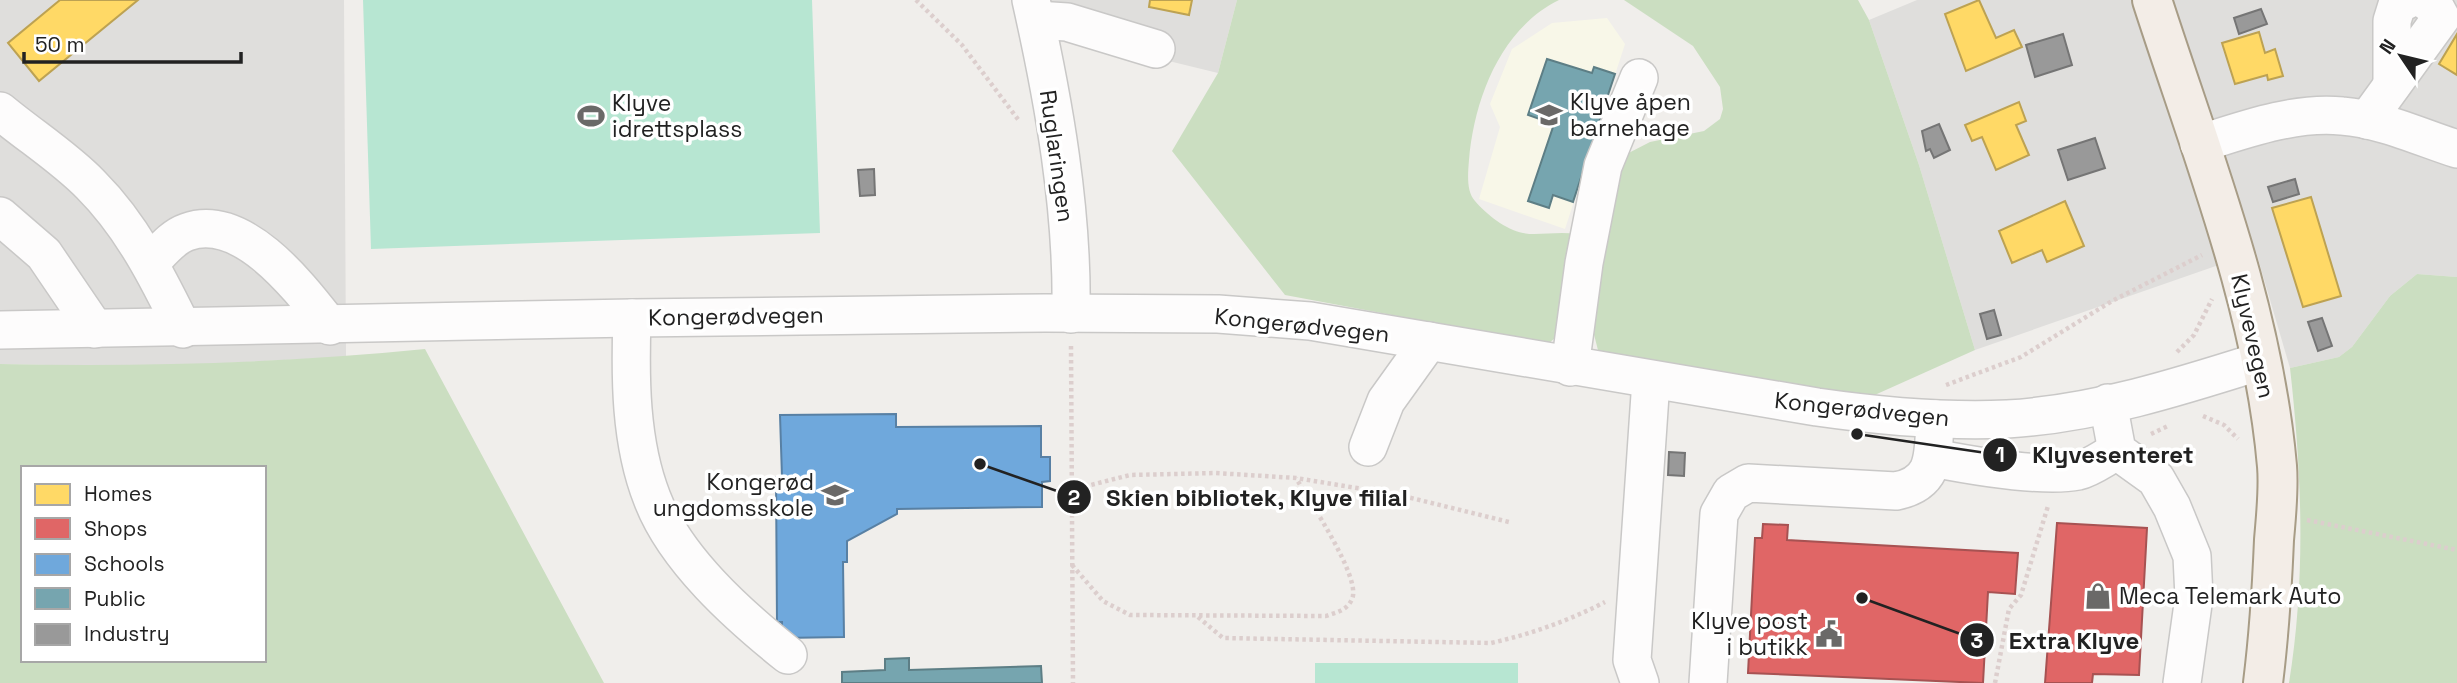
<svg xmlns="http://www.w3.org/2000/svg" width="2457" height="683" font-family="'Space Grotesk',sans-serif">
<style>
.residential{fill:#dfdedc}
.education{fill:#f8f7e8}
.forest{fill:#cbdec1;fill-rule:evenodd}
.pitch{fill:#b7e6d2}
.homes{fill:#ffd966;stroke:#bda252;stroke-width:2}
.shops{fill:#e06666;stroke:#a75252;stroke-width:2}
.schools{fill:#6fa8dc;stroke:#5880a4;stroke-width:2}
.public{fill:#76a5af;stroke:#5d7e85;stroke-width:2}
.industry{fill:#999;stroke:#757575;stroke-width:2}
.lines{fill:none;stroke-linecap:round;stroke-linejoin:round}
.minor-casing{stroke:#c9c8c7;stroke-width:40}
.major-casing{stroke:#a79c86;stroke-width:42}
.path{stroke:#dccecd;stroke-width:4.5;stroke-dasharray:3.5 3.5;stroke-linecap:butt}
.minor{stroke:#fdfcfc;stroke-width:37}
.major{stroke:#f3ede7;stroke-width:38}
.labels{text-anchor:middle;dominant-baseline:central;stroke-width:7;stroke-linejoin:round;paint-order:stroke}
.poi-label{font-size:23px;fill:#222;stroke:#fff;text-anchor:start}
.street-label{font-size:23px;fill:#222;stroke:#fff}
.leader{fill:none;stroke:#222;stroke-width:2.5}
.callout-dot{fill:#222;stroke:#fff;stroke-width:2.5}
.mark-label{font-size:21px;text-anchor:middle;font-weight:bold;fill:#fff}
.callout-label{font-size:24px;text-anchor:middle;font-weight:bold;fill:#222;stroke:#fff;stroke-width:7;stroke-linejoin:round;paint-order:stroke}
</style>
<rect width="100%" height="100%" fill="#f0eeeb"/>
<g class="residential">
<polygon points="0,0 344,0 346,357 147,367 0,364"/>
<polygon points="1033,0 1237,0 1218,73 1062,35"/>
<polygon points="1917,0 2457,0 2457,277 2417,274 2390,296 2352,347 2339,357 2290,368 2256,252 1975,350 1919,165 1869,20"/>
</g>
<polygon class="education" points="1607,18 1625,44 1565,229 1479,199 1500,127 1490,104 1512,49 1552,23"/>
<g class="forest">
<path d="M1237,0h322c-59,29 -85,100 -90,160 -1,13 -3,31 6,41 11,13 31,29 48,32 14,3 35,-2 53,1l-14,98 -14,12 -263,-49 -113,-144 46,-78z"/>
<polygon points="1624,0 1858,0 1869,20 1919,165 1975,350 1868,398 1600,358 1588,311 1615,160 1650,142 1704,131 1720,119 1723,109 1720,87 1693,46"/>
<path d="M2417,274l40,3v406h-168c17,-105 13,-209 1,-315l49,-11 13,-10 38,-51z"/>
<path d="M425,349l179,334h-604v-319c142,3 284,-1 425,-15zM23,468h241v192h-241z"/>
</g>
<g class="pitch">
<polygon points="363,0 812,0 820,233 371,249"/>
<rect x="1315" y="663" width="203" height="20"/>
</g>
<g class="homes">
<polygon points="60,0 138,0 39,81 8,43"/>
<polygon points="1150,0 1192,0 1189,15 1149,7"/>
<polygon points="1979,0 1996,38 2014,30 2022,47 1966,71 1945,14"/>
<polygon points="2259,32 2265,53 2275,49 2283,76 2268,80 2267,75 2235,84 2222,43"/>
<polygon points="2457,34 2457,75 2439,64"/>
<polygon points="2019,102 2026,121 2016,125 2029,155 1996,170 1982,137 1972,141 1965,125"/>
<polygon points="2311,197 2341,296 2303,307 2272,208"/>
<polygon points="2065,201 2084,246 2047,262 2042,250 2012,263 1999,231"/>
</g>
<g class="shops">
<polygon points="2057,523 2147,528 2139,675 2093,674 2092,683 2045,683"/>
<polygon points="1763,524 1788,525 1787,540 2018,553 2015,594 1988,592 1983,683 1748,673 1755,538 1762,538"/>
</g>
<polygon class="schools" points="896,414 896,427 1041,426 1041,457 1050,457 1050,481 1042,482 1042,507 897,509 897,514 847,541 847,562 843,562 844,637 782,638 782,622 777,622 776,477 782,477 780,415"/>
<g class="public">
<polygon points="1547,59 1592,73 1594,67 1615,74 1598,125 1611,129 1606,142 1594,138 1573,202 1553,195 1549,208 1528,201 1554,124 1528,115"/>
<polygon points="909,658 909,670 1041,666 1042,683 842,683 842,672 885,670 885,659"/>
</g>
<g class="industry">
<polygon points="2261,9 2267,24 2239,34 2234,18"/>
<polygon points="2063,34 2072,65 2035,77 2026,45"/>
<polygon points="1939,124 1950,150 1934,158 1930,149 1926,151 1922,131"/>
<polygon points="2095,138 2105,168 2068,180 2058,150"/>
<polygon points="874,169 875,195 860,196 858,170"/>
<polygon points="2295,179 2299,194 2273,202 2268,187"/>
<polygon points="1994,310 2001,335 1987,339 1980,314"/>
<polygon points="2322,318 2332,346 2318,351 2308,322"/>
<polygon points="1669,452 1685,453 1684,476 1668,475"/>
</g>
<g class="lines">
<defs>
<g id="minor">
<path d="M1031,0c23,102 42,210 40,314"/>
<polyline points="1036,20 1067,22 1156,49"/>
<polyline points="2392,85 2392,21 2397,5 2407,0"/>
<path d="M0,111c30,25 65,47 91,74 41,41 67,93 92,144"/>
<polyline points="2367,120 2441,18 2435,7 2425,0"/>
<path d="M2199,144c44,-14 96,-33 143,-28 39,3 78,21 115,33"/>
<polyline points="0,216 44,254 95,329"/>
<path d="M150,263c11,-11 22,-26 37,-31 56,-20 113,56 143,94"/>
<path d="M632,318c-2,59 -2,124 20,180 23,61 86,117 136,157"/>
<path d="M0,330l632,-12 413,-5 173,1 92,7 507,86c63,9 126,15 190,12 87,-5 172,-32 254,-58"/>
<polyline points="1570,367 1584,263 1603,166 1639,78"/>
<polyline points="2108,403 2117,451 2156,479 2172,507 2192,556 2194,597 2182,683"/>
<polyline points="1368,447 1386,401 1429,341"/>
<path d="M1933,458c36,7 110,20 145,13 13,-3 27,-14 39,-20"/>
<polyline points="1640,683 1632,660 1651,380"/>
<path d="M1708,683l11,-169 12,-21 17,-10 148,8c41,-8 37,-37 39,-72"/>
</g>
<path id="major" d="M2152,0c49,152 111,306 125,466 2,24 -1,50 -3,74 -2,48 -5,95 -11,143"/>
</defs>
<use href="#minor" class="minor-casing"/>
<use href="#major" class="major-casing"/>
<g class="path">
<polyline points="916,0 962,45 1020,122"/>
<polyline points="1071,346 1073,683"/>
<polyline points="2177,352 2194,335 2212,299"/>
<polyline points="1946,385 2021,357 2112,301 2202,255"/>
<polyline points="2203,416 2224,425 2238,439"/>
<polyline points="2151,434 2168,426"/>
<polyline points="1071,490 1130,475 1216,473 1296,478 1399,495 1509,522"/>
<polyline points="2307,520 2457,550"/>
<path d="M1072,565l31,36 27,14 196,1c10,-4 21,-5 26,-17 10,-21 -44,-100 -56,-121"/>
<path d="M1198,617l25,21 268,5c40,-9 77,-22 114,-41"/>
<polyline points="1995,683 2009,609 2021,595 2048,506"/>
</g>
<use href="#minor" class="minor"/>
<use href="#major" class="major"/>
</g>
<defs>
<symbol id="school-bare" viewBox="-9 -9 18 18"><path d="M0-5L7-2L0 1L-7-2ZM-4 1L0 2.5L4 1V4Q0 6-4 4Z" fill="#6a6968" stroke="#fff" stroke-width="2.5" paint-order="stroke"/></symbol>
<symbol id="stadium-bare" viewBox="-9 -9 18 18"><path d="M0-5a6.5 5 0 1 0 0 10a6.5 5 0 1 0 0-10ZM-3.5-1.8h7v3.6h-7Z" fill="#6a6968" stroke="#fff" stroke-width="2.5" paint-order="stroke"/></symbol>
<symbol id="shop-bare" viewBox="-9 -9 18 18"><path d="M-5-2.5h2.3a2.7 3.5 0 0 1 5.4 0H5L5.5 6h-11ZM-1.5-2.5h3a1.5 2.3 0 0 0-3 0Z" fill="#6a6968" stroke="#fff" stroke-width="2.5" paint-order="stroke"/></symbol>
<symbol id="civic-bare" viewBox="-9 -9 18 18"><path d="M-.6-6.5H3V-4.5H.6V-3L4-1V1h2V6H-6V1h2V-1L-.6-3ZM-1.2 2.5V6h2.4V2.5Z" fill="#6a6968" stroke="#fff" stroke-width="2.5" paint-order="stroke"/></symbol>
</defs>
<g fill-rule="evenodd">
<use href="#school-bare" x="1530" y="96" width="38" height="38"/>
<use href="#stadium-bare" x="572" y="97" width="38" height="38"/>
<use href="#school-bare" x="816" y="476" width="38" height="38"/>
<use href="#shop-bare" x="2079" y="577" width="38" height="38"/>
<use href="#civic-bare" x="1810" y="615" width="38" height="38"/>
</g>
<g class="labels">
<g class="poi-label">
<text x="1570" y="102">Klyve åpen<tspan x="1570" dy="26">barnehage</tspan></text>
<text x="612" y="103">Klyve<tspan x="612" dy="26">idrettsplass</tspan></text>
<text x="814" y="482" text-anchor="end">Kongerød<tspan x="814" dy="26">ungdomsskole</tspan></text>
<text x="2119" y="596">Meca Telemark Auto</text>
<text x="1808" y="621" text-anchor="end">Klyve post<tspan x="1808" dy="26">i butikk</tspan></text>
</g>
<g class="street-label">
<text transform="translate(1057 156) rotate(82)">Ruglaringen</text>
<text transform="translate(736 316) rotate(-1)">Kongerødvegen</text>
<text transform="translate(1302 325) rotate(6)">Kongerødvegen</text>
<text transform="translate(2253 336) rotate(77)">Klyvevegen</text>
<text transform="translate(1862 409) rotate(6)">Kongerødvegen</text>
</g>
</g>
<path class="leader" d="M1857 434L2000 455M980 464L1074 497M1862 598L1977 640"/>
<g class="callout-dot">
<circle cx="1857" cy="434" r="7"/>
<circle cx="980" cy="464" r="7"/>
<circle cx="1862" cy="598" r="7"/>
<circle cx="2000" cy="455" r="18"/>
<circle cx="1074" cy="497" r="18"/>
<circle cx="1977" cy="640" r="18"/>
</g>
<g class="mark-label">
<text x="2000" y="462">1</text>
<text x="1074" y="505">2</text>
<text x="1977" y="648">3</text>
</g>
<g class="callout-label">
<text x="2113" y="463">Klyvesenteret</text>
<text x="1257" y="506">Skien bibliotek, Klyve filial</text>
<text x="2074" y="649">Extra Klyve</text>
</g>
<rect x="21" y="466" width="245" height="196" fill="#ffffff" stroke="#a7a7a7" stroke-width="2"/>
<rect x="35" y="484" width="35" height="21" fill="#ffd966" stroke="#a7a7a7" stroke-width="2"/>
<text x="84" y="501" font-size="21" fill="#222222">Homes</text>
<rect x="35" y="518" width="35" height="21" fill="#e06666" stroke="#a7a7a7" stroke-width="2"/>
<text x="84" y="536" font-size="21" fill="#222222">Shops</text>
<rect x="35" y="554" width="35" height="21" fill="#6fa8dc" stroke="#a7a7a7" stroke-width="2"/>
<text x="84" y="571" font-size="21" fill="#222222">Schools</text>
<rect x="35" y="588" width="35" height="21" fill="#76a5af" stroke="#a7a7a7" stroke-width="2"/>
<text x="84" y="606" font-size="21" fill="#222222">Public</text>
<rect x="35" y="624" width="35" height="21" fill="#999999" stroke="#a7a7a7" stroke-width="2"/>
<text x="84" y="641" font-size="21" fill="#222222">Industry</text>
<g transform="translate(2401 56) rotate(305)" stroke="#ffffff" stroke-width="5" paint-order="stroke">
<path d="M0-5L12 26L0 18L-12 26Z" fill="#222222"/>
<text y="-10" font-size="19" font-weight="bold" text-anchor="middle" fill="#222222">N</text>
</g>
<path d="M24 52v10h217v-10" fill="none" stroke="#222222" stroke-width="3.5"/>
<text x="35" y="52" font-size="21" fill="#222222" stroke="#ffffff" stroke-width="5" paint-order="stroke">50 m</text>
</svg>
